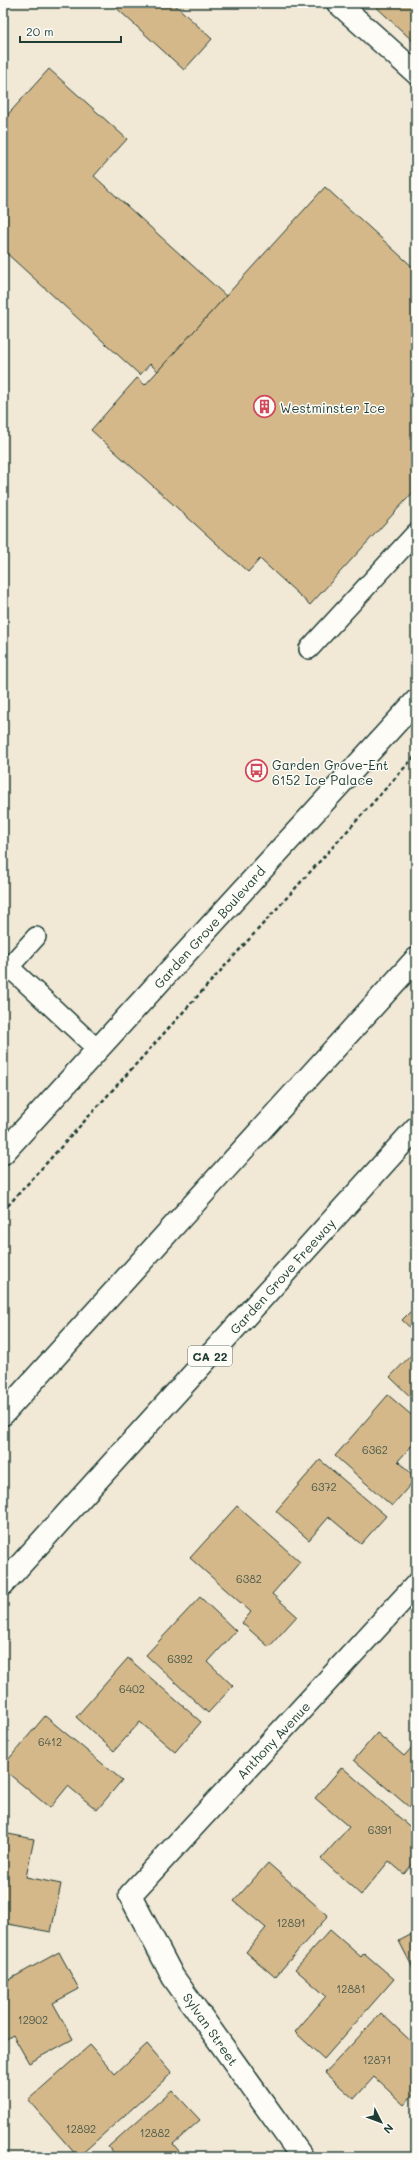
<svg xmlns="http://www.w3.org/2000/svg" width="419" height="2160" font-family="Mali,sans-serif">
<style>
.building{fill:#d5b88a;stroke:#1f3d34}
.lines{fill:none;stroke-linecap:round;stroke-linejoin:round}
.lane-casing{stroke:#1f3d34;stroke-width:22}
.street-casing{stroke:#1f3d34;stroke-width:25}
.secondary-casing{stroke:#1f3d34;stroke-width:25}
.highway-casing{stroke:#1f3d34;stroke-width:25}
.path{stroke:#1f3d34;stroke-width:2.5;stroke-dasharray:4 3;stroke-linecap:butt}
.lane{stroke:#fdfcf7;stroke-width:19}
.street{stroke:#fdfcf7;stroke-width:22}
.secondary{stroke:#fdfcf7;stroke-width:22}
.highway{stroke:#fdfcf7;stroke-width:22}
.labels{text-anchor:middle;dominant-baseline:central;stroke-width:3;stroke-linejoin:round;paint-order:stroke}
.number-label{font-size:11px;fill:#4c5c4a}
.shield{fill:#fdfcf7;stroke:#62766e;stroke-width:1}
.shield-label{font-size:12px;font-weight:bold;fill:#1f3d34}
.poi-label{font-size:13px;fill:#1f3d34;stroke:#fdfcf7;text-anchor:start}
.street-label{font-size:13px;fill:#1f3d34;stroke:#fdfcf7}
</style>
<rect width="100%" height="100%" fill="#f1e8d6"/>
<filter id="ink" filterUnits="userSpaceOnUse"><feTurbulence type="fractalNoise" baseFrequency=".025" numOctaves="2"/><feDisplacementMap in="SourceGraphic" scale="8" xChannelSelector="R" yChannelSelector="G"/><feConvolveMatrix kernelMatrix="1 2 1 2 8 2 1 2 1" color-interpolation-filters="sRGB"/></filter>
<g filter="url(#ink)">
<g class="building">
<polygon points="111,3 173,3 212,39 184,70"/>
<polygon points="372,3 416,3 416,44"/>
<polygon points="49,69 127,139 94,176 226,296 158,371 150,364 140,375 3,250 3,120"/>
<polygon points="325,187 416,270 416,489 310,605 260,559 248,572 91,430 137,378 145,385"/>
<polygon points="416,1306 416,1333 402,1320"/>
<polygon points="416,1350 416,1402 390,1377"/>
<polygon points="388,1395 416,1419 416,1441 398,1461 416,1478 392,1506 335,1456"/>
<polygon points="320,1460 386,1516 361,1544 329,1517 309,1540 276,1511"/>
<polygon points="237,1506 300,1562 272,1594 297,1616 269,1647 242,1623 251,1612 190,1558"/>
<polygon points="200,1597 236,1631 208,1662 233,1686 208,1713 146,1655"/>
<polygon points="128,1658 201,1722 175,1752 140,1722 114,1751 76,1717"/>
<polygon points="416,1685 416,1693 412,1689"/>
<polygon points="45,1716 122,1780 97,1810 68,1786 50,1808 3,1769 3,1766"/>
<polygon points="377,1733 404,1756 416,1743 416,1813 354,1760"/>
<polygon points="342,1767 416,1832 416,1860 404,1874 389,1861 361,1895 321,1859 349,1827 315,1798"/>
<polygon points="3,1833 34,1839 26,1877 61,1884 51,1932 3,1923"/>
<polygon points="268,1863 328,1916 275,1977 246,1952 266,1928 234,1901"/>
<polygon points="330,1930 361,1957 364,1953 394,1979 324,2059 295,2032 326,1996 295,1969"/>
<polygon points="416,1932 416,1974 399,1941"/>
<polygon points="59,1952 79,1989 53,2003 73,2039 29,2063 13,2035 3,2041 3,1983"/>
<polygon points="381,2013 416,2046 416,2091 404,2105 374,2077 354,2099 325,2073"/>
<polygon points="147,2044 172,2073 78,2157 28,2100 90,2045 115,2074"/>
<polygon points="172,2090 200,2120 173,2144 184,2157 117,2157 108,2147"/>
</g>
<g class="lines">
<defs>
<g id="lane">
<polyline points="309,649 416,533"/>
<polyline points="9,967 36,937"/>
<polyline points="3,973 9,967 97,1049"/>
</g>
<g id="street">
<polyline points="338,3 416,73"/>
<polyline points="302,2157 173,1977 130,1895 416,1585"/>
</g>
<polyline id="secondary" points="3,1153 416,701"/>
<g id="highway">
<polyline points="3,1414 416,959"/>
<polyline points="3,1584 416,1128"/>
</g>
</defs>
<use href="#lane" class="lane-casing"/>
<use href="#street" class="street-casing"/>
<use href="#secondary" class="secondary-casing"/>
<use href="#highway" class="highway-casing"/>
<polyline class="path" points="3,1211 416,755"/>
<use href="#lane" class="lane"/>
<use href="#street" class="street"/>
<use href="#secondary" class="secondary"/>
<use href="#highway" class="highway"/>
</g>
</g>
<defs>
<symbol id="building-ring" viewBox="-11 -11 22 22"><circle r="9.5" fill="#fdfcf7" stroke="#d1495b" stroke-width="1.5"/><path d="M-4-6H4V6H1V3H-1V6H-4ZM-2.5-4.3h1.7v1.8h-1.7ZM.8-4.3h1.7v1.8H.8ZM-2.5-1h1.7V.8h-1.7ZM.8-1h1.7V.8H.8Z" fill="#d1495b"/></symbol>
<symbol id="bus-ring" viewBox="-11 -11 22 22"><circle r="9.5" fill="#fdfcf7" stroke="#d1495b" stroke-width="1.5"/><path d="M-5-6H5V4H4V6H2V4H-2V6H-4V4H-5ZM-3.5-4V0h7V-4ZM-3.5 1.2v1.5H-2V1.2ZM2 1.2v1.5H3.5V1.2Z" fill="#d1495b"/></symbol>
</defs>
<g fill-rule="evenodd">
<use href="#building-ring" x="252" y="394" width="25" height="25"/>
<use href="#bus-ring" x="244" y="758" width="25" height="25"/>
</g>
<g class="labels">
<g class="number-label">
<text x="375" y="1449">6362</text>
<text x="324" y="1486">6372</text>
<text x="249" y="1578">6382</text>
<text x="180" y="1658">6392</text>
<text x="132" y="1688">6402</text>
<text x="50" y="1741">6412</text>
<text x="380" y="1829">6391</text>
<text x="291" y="1922">12891</text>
<text x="351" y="1988">12881</text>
<text x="33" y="2019">12902</text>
<text x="377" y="2059">12871</text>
<text x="81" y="2128">12892</text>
<text x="155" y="2132">12882</text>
</g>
<rect class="shield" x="188" y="1346" width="44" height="20" rx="3"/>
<g class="shield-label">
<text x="210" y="1356">CA 22</text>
</g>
<g class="poi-label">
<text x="280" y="407">Westminster Ice</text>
<text x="272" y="764">Garden Grove-Ent<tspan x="272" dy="15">6152 Ice Palace</tspan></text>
</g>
<g class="street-label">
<text transform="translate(209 927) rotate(-48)">Garden Grove Boulevard</text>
<text transform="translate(282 1276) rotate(-48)">Garden Grove Freeway</text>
<text transform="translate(273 1740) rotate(-47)">Anthony Avenue</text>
<text transform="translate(211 2029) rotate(55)">Sylvan Street</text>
</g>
</g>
<rect width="419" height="2160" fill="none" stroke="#fdfcf7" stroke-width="16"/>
<rect x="8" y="8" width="403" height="2144" fill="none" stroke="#1f3d34" stroke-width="1.5" filter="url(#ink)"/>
<g transform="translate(381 2122) rotate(132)" stroke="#fdfcf7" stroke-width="3" paint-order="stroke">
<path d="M0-3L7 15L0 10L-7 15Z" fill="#1f3d34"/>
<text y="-6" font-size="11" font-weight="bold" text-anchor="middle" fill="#1f3d34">N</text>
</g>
<path d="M20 36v6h101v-6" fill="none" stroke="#1f3d34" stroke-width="2"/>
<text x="26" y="36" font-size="12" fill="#1f3d34" stroke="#fdfcf7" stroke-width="3" paint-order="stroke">20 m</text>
</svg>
